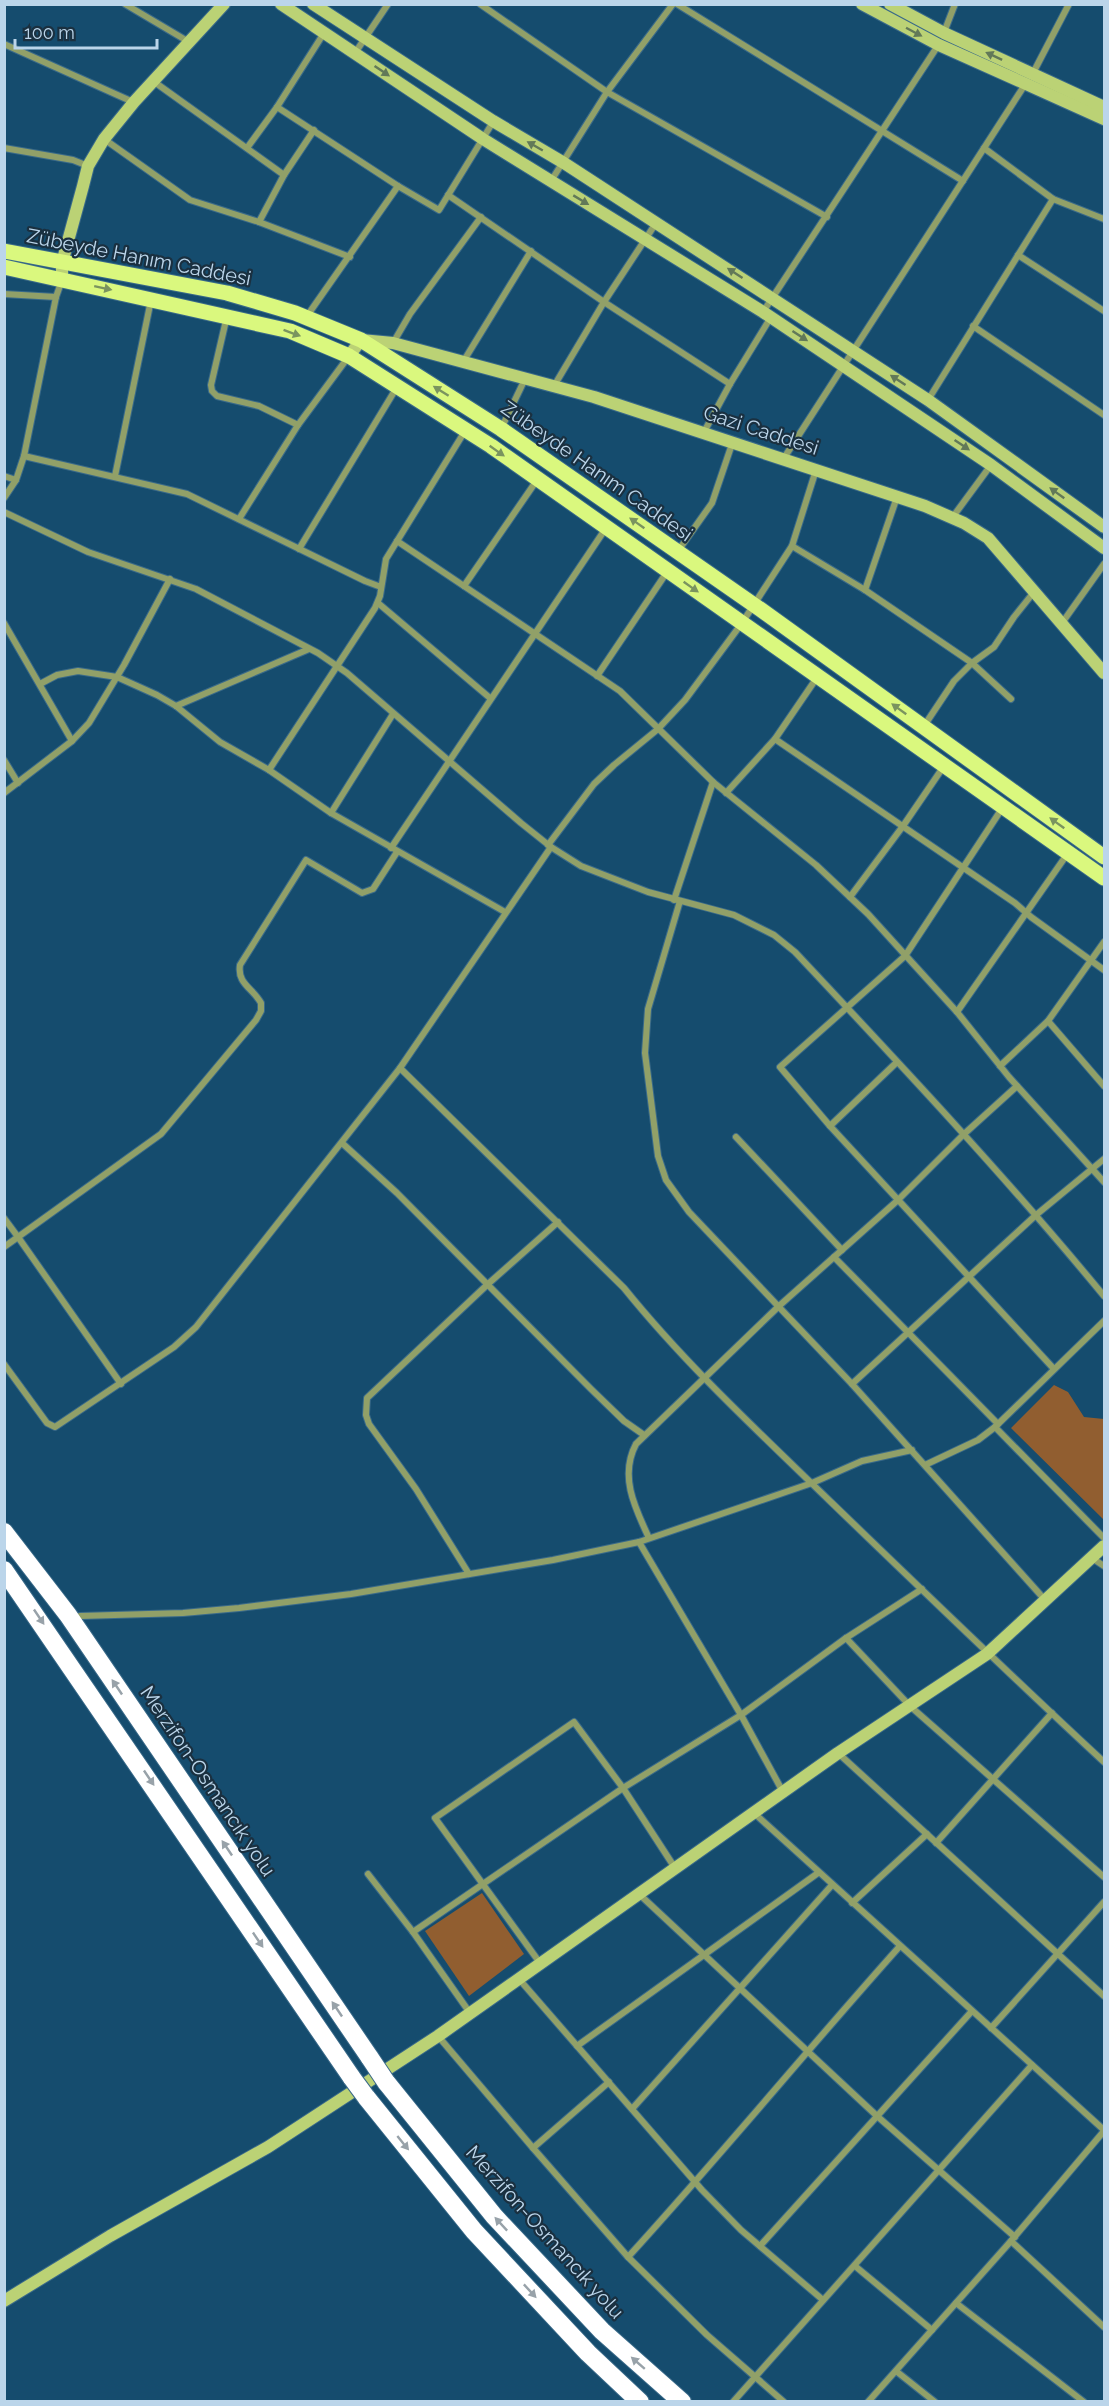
<svg xmlns="http://www.w3.org/2000/svg" width="1109" height="2406" font-family="Raleway,sans-serif">
<style>
.green{fill:#915e30}
.lines{fill:none;stroke-linecap:round;stroke-linejoin:round}
.street-casing{stroke:#3a6a89;stroke-width:8}
.secondary-casing{stroke:#3a6a89;stroke-width:14}
.primary-casing{stroke:#3a6a89;stroke-width:17}
.highway-casing{stroke:#3a6a89;stroke-width:20}
.street{stroke:#91a068;stroke-width:6}
.secondary{stroke:#bbd275;stroke-width:12}
.primary{stroke:#daf87e;stroke-width:15}
.highway{stroke:#fff;stroke-width:18}
.highway-bridge-casing{stroke:#3a6a89;stroke-width:20;stroke-linecap:butt}
.highway-bridge{stroke:#fff;stroke-width:18}
.oneway{fill:#627958}
.oneway2{fill:#7a945f}
.oneway3{fill:#98a2a9}
.labels{text-anchor:middle;dominant-baseline:central;stroke-width:4.5;stroke-linejoin:round;paint-order:stroke}
.street-label{font-size:20px;fill:#bbd5ea;stroke:#1a3040}
</style>
<rect width="100%" height="100%" fill="#154c6e"/>
<g class="green">
<polygon points="1054,1385 1068,1392 1084,1417 1104,1419 1104,1520 1011,1428"/>
<polygon points="482,1893 524,1954 469,1996 425,1931"/>
</g>
<g class="lines">
<defs>
<g id="street">
<polyline points="125,4 189,42"/>
<polyline points="480,4 607,92 827,217"/>
<polyline points="677,4 963,181"/>
<polyline points="943,35 955,4"/>
<polyline points="4,44 133,102"/>
<polyline points="355,53 388,4"/>
<polyline points="1032,75 1069,4"/>
<polyline points="153,81 284,175"/>
<polyline points="277,107 398,186 439,210 493,122"/>
<polyline points="104,139 190,200 259,222 350,257"/>
<polyline points="4,148 73,160 88,166"/>
<polyline points="247,148 277,107 324,33"/>
<polyline points="984,148 1053,199 1104,219"/>
<polyline points="551,181 607,92 673,4"/>
<polyline points="448,195 604,302 730,384"/>
<polyline points="259,222 284,175 314,130"/>
<polyline points="1018,255 1104,311"/>
<polyline points="4,294 56,297"/>
<polyline points="763,312 939,44"/>
<polyline points="227,316 211,385 212,391 217,396 259,406 298,425"/>
<polyline points="307,316 398,186"/>
<polyline points="973,326 1104,415"/>
<polyline points="393,343 410,314 481,217"/>
<polyline points="463,362 531,251"/>
<polyline points="554,386 604,302 656,223"/>
<polyline points="928,400 1053,199"/>
<polyline points="501,429 525,379"/>
<polyline points="704,432 730,384 771,317"/>
<polyline points="24,456 187,494 365,581 381,587"/>
<polyline points="784,458 1026,83"/>
<polyline points="4,476 16,480"/>
<polyline points="115,476 151,300"/>
<polyline points="4,498 16,480 24,456 56,297 62,280"/>
<path d="M4,512l84,40 108,37 122,64 29,20 174,150 30,24 30,19 67,26 86,23 40,20 21,17c105,112 211,225 309,344"/>
<polyline points="952,518 991,465"/>
<polyline points="239,519 298,425 349,356"/>
<polyline points="397,541 620,691 713,782 816,865 868,914 957,1012 1009,1077 1104,1182"/>
<polyline points="792,546 865,590 972,663 1011,699"/>
<polyline points="299,549 397,387"/>
<polyline points="678,551 712,503 733,441"/>
<polyline points="464,586 537,480"/>
<polyline points="865,590 897,497"/>
<polyline points="378,603 490,698"/>
<polyline points="4,623 72,741"/>
<polyline points="1062,623 1104,564"/>
<polyline points="597,676 667,572"/>
<polyline points="40,684 57,675 78,671 117,677 157,695 176,706 220,742 269,770 331,813 505,912"/>
<polyline points="176,706 309,649"/>
<polyline points="924,726 954,681 972,663 994,647 1014,617 1034,592"/>
<polyline points="775,739 1015,903 1031,917 1104,970"/>
<polyline points="4,760 18,783"/>
<polyline points="269,770 375,608 380,596 386,559 465,431"/>
<polyline points="4,793 72,741 89,723 124,665 170,579"/>
<polyline points="726,793 775,739 818,676"/>
<polyline points="1003,807 905,956 780,1067 830,1126 1054,1369"/>
<polyline points="331,813 393,714"/>
<polyline points="548,845 594,784 614,765 658,729 685,700 742,623 792,546 816,470"/>
<polyline points="391,848 606,528"/>
<polyline points="850,897 903,826 944,766"/>
<polyline points="674,900 713,782"/>
<polyline points="680,901 648,1009 645,1053 658,1156 666,1180 689,1212 852,1384 1046,1601"/>
<polyline points="957,1012 1068,853"/>
<polyline points="1048,1021 1104,1086"/>
<polyline points="1000,1066 1048,1021 1104,942"/>
<path d="M400,1068l224,220c63,78 136,145 208,215 90,87 180,174 272,259"/>
<polyline points="830,1126 897,1062"/>
<polyline points="736,1137 842,1250"/>
<polyline points="342,1143 397,1193 591,1389 624,1421 644,1435"/>
<path d="M4,1218l14,19 143,-103 95,-114 5,-9v-8c-8,-15 -24,-19 -21,-38l66,-105 56,33 11,-4 24,-37"/>
<polyline points="4,1247 18,1237 121,1384"/>
<polyline points="834,1257 998,1424"/>
<polyline points="4,1364 47,1423 55,1427 174,1347 196,1327 400,1068 551,847"/>
<polyline points="852,1384 1036,1215 1104,1159"/>
<polyline points="995,1427 1104,1538"/>
<polyline points="925,1465 978,1440 995,1427 1104,1321"/>
<path d="M649,1538c-14,-30 -30,-62 -13,-94l143,-138 119,-106 65,-65 54,-49"/>
<polyline points="639,1542 741,1715 783,1792"/>
<polyline points="1092,1558 1104,1566"/>
<polyline points="469,1574 416,1489 369,1424 366,1415 367,1398 488,1284 558,1222"/>
<polyline points="80,1616 183,1613 239,1608 351,1594 553,1560 639,1542 812,1483 862,1461 912,1450"/>
<polyline points="846,1638 910,1706 1104,1877"/>
<polyline points="838,1753 1104,1996"/>
<polyline points="754,1813 1104,2130"/>
<polyline points="936,1843 1052,1713"/>
<polyline points="368,1874 413,1932 470,2013"/>
<polyline points="639,1894 877,2116 1015,2237"/>
<polyline points="852,1903 927,1834"/>
<polyline points="413,1932 623,1788 741,1715 846,1638 922,1589"/>
<polyline points="540,1963 435,1818 574,1722 623,1788 675,1868"/>
<polyline points="519,1979 702,2190 741,2230 823,2300"/>
<polyline points="991,2028 1104,1902"/>
<polyline points="438,2036 533,2148 609,2082"/>
<polyline points="577,2046 818,1873"/>
<polyline points="632,2109 832,1885"/>
<polyline points="533,2148 628,2257 707,2335 784,2402"/>
<polyline points="1011,2241 1104,2327"/>
<polyline points="760,2246 972,2011"/>
<path d="M628,2257c93,-102 180,-208 272,-311"/>
<polyline points="855,2266 932,2330"/>
<polyline points="956,2303 1084,2402"/>
<polyline points="896,2371 935,2402"/>
<polyline points="733,2402 1032,2065"/>
<polyline points="868,2402 1011,2241 1104,2131"/>
</g>
<g id="secondary">
<polyline points="281,4 483,139 763,312 991,465 1104,548"/>
<polyline points="313,4 493,121 564,163 928,400 1104,527"/>
<polyline points="862,4 939,45 1104,119"/>
<polyline points="890,4 944,33 1104,107"/>
<polyline points="62,280 62,263 83,186 88,166 104,139 134,102 224,4"/>
<polyline points="349,356 361,340 393,343 594,397 925,506 964,523 988,538 1104,673"/>
<polyline points="4,2301 110,2236 268,2147 438,2036 838,1753 987,1654 1104,1546"/>
</g>
<g id="primary">
<polyline points="4,251 227,293 295,313 361,340 501,429 760,609 1104,857"/>
<polyline points="4,267 290,331 349,356 491,446 1104,878"/>
</g>
<g id="highway">
<polyline points="4,1532 68,1615 370,2058"/>
<polyline points="4,1570 352,2078"/>
<polyline points="386,2082 494,2216 602,2331 682,2402"/>
<polyline points="366,2097 474,2231 588,2353 640,2402"/>
</g>
</defs>
<use href="#street" class="street-casing"/>
<use href="#secondary" class="secondary-casing"/>
<use href="#primary" class="primary-casing"/>
<use href="#highway" class="highway-casing"/>
<use href="#street" class="street"/>
<use href="#secondary" class="secondary"/>
<use href="#primary" class="primary"/>
<use href="#highway" class="highway"/>
<defs>
<g id="highway-bridge">
<polyline points="370,2058 386,2082"/>
<polyline points="352,2078 366,2097"/>
</g>
</defs>
<use href="#highway-bridge" class="highway-bridge-casing"/>
<use href="#highway-bridge" class="highway-bridge"/>
</g>
<defs><path id="oneway-solid" d="M-6-.8H1V-3.2L6.5 0L1 3.2V.8H-6Z" transform="scale(1.5)"/></defs>
<g class="oneway">
<use href="#oneway-solid" transform="translate(914 32) rotate(28)"/>
<use href="#oneway-solid" transform="translate(994 56) rotate(-155)"/>
<use href="#oneway-solid" transform="translate(382 71) rotate(34)"/>
<use href="#oneway-solid" transform="translate(535 146) rotate(-150)"/>
<use href="#oneway-solid" transform="translate(581 200) rotate(31)"/>
<use href="#oneway-solid" transform="translate(735 273) rotate(-147)"/>
<use href="#oneway-solid" transform="translate(800 336) rotate(33)"/>
<use href="#oneway-solid" transform="translate(898 380) rotate(-147)"/>
<use href="#oneway-solid" transform="translate(962 445) rotate(34)"/>
<use href="#oneway-solid" transform="translate(1057 493) rotate(-144)"/>
</g>
<g class="oneway2">
<use href="#oneway-solid" transform="translate(103 288) rotate(12)"/>
<use href="#oneway-solid" transform="translate(292 333) rotate(20)"/>
<use href="#oneway-solid" transform="translate(441 391) rotate(-148)"/>
<use href="#oneway-solid" transform="translate(497 451) rotate(35)"/>
<use href="#oneway-solid" transform="translate(637 523) rotate(-145)"/>
<use href="#oneway-solid" transform="translate(691 587) rotate(35)"/>
<use href="#oneway-solid" transform="translate(899 709) rotate(-144)"/>
<use href="#oneway-solid" transform="translate(1057 823) rotate(-144)"/>
</g>
<g class="oneway3">
<use href="#oneway-solid" transform="translate(39 1617) rotate(56)"/>
<use href="#oneway-solid" transform="translate(117 1687) rotate(-124)"/>
<use href="#oneway-solid" transform="translate(149 1778) rotate(56)"/>
<use href="#oneway-solid" transform="translate(227 1848) rotate(-124)"/>
<use href="#oneway-solid" transform="translate(258 1940) rotate(56)"/>
<use href="#oneway-solid" transform="translate(337 2009) rotate(-124)"/>
<use href="#oneway-solid" transform="translate(403 2143) rotate(51)"/>
<use href="#oneway-solid" transform="translate(501 2224) rotate(-133)"/>
<use href="#oneway-solid" transform="translate(530 2291) rotate(47)"/>
<use href="#oneway-solid" transform="translate(638 2363) rotate(-139)"/>
</g>
<g class="labels">
<g class="street-label">
<text transform="translate(139 257) rotate(11)">Zübeyde Hanım Caddesi</text>
<text transform="translate(761 430) rotate(18)">Gazi Caddesi</text>
<text transform="translate(597 471) rotate(35)">Zübeyde Hanım Caddesi</text>
<text transform="translate(208 1781) rotate(56)">Merzifon-Osmancık yolu</text>
<text transform="translate(545 2232) rotate(48)">Merzifon-Osmancık yolu</text>
</g>
</g>
<rect width="1109" height="2406" fill="none" stroke="#bbd5ea" stroke-width="12"/>
<path d="M15 39v9h142v-9" fill="none" stroke="#bbd5ea" stroke-width="3"/>
<text x="24" y="39" font-size="18" fill="#bbd5ea" stroke="#1a3040" stroke-width="4.5" paint-order="stroke">100 m</text>
</svg>
